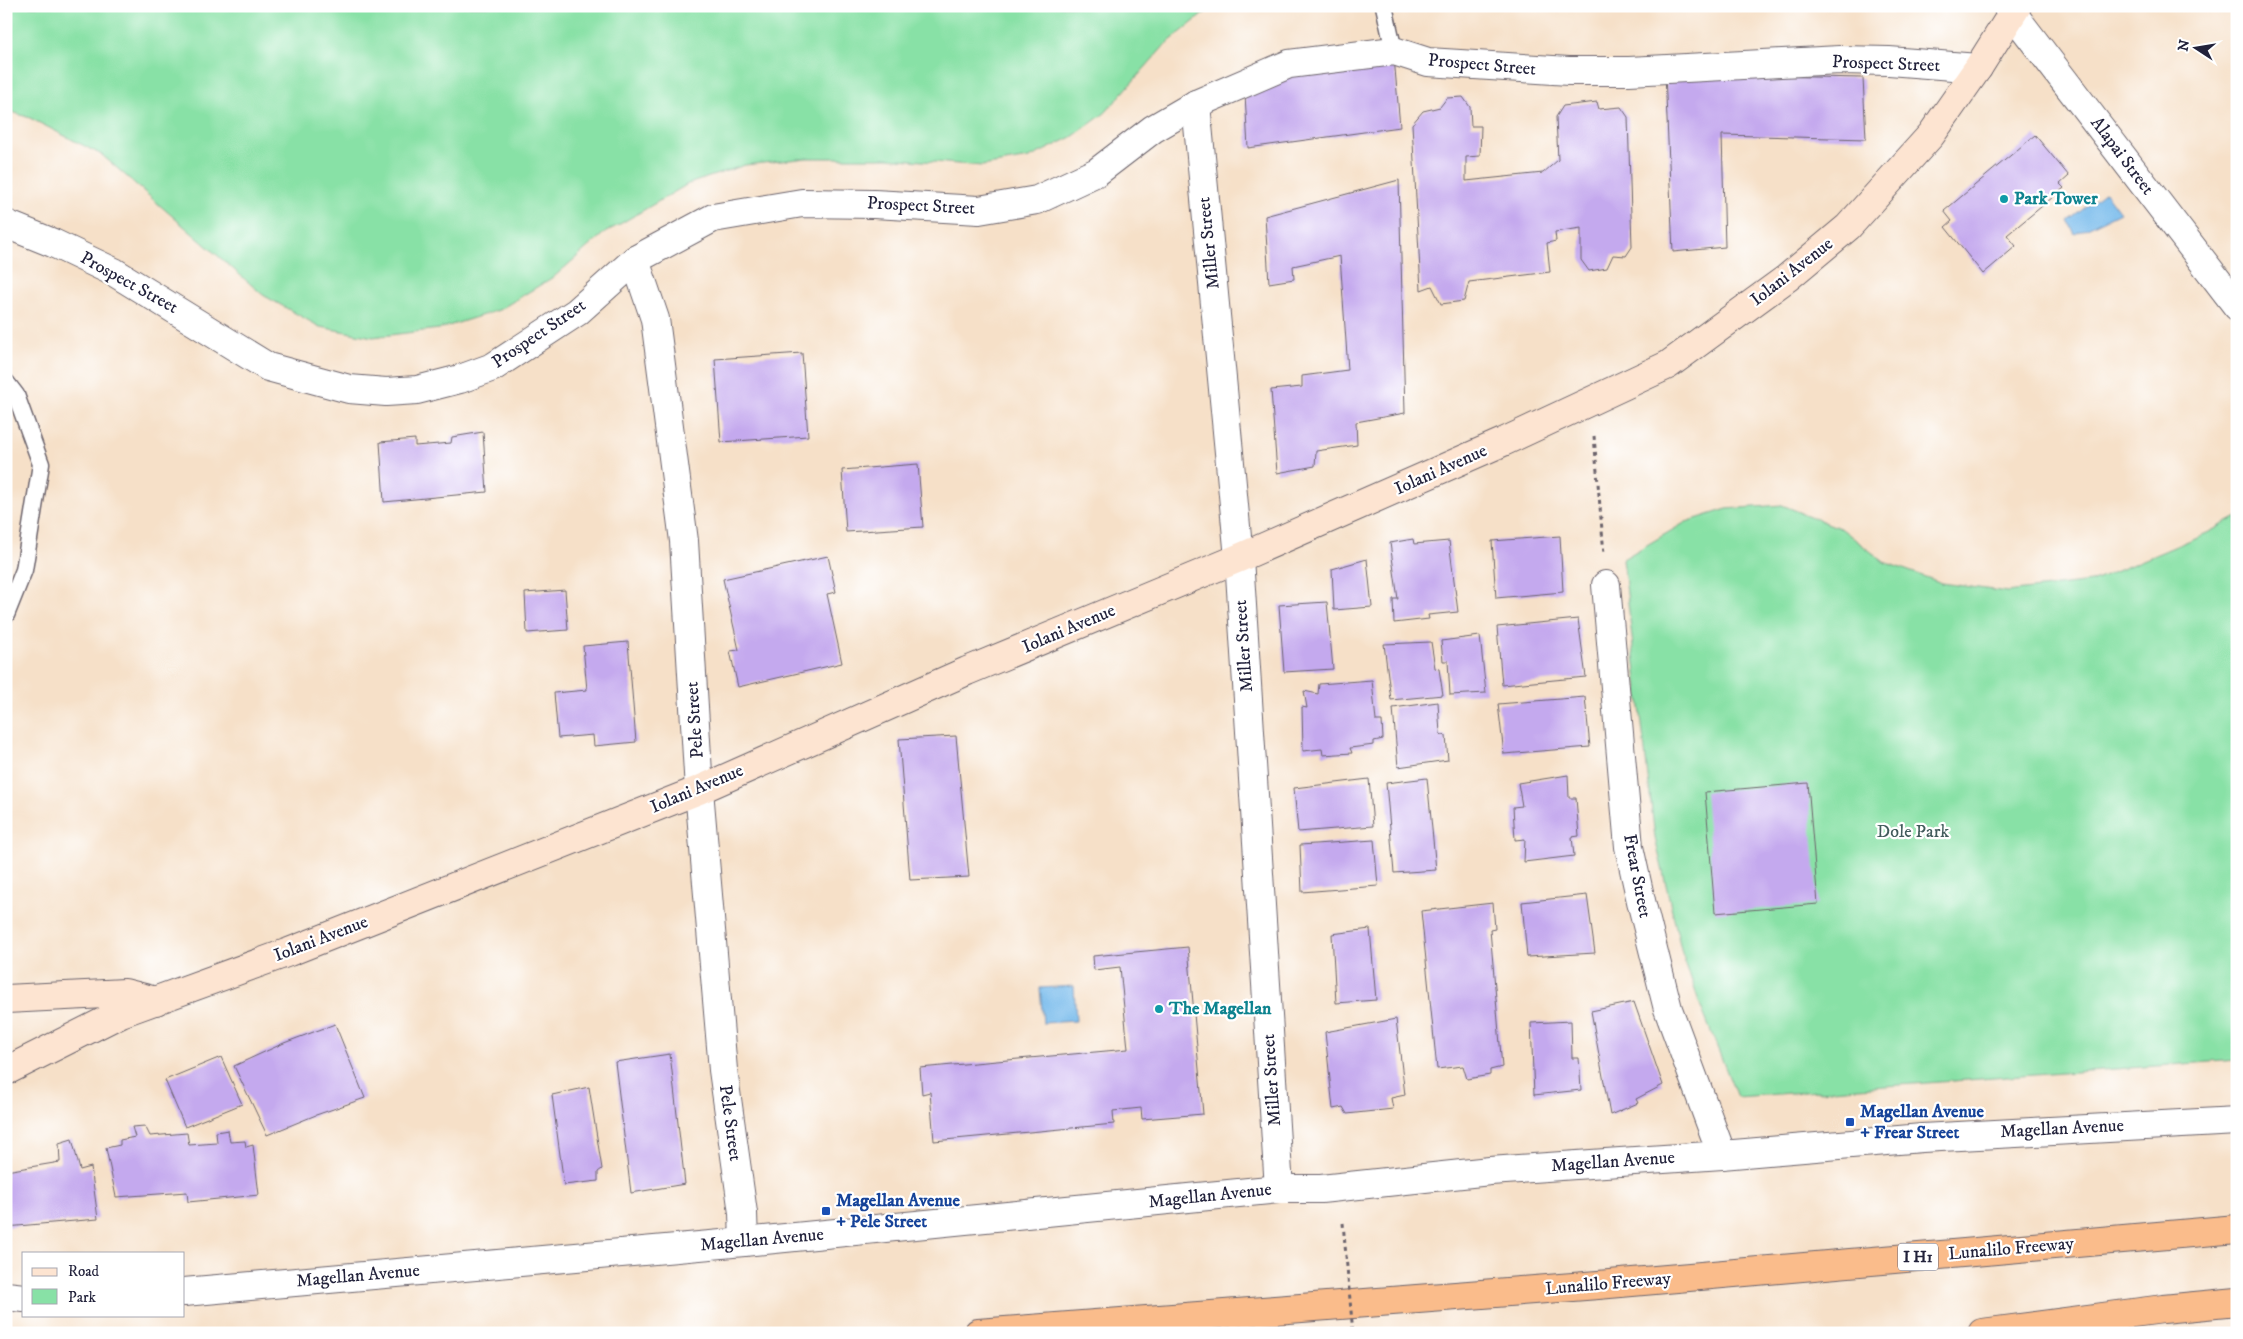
<svg xmlns="http://www.w3.org/2000/svg" width="2243" height="1339" font-family="'IM FELL DW Pica',serif">
<style>
.green{fill:#88e1a6;stroke:#558270}
.water{fill:#74b9eb;stroke:#4b6e93}
.building{fill:#c4a9ee}
.lines{fill:none;stroke-linecap:round;stroke-linejoin:round}
.service-casing{stroke:#6c646c;stroke-width:19}
.minor-casing{stroke:#6c646c;stroke-width:30}
.tertiary-casing{stroke:#6c646c;stroke-width:30}
.secondary-casing{stroke:#6c646c;stroke-width:30}
.motorway-casing{stroke:#6c646c;stroke-width:30}
.path{stroke:#6c646c;stroke-width:3;stroke-dasharray:4 4;stroke-linecap:butt}
.service{stroke:#fff;stroke-width:16}
.minor{stroke:#fff;stroke-width:28}
.tertiary{stroke:#fff;stroke-width:28}
.secondary{stroke:#fde4d1;stroke-width:28}
.motorway{stroke:#fabc8b;stroke-width:28}
.path-bridge{stroke:#6c646c;stroke-width:3;stroke-dasharray:4 4;stroke-linecap:butt}
.culture-dot{fill:#0f9aa8;stroke:#fff;stroke-width:2}
.transit-dot{fill:#1a4fb4;stroke:#fff;stroke-width:2}
.labels{text-anchor:middle;dominant-baseline:central;stroke-width:4.5;stroke-linejoin:round;paint-order:stroke}
.shield{fill:#fff;stroke:#646476;stroke-width:1}
.shield-label{font-size:16px;font-weight:bold;fill:#22223b}
.street-label{font-size:18px;fill:#22223b;stroke:#fff}
.culture-label{font-size:18px;font-weight:bold;fill:#0d838f;stroke:#fff;text-anchor:start}
.park-label{font-size:18px;fill:#415b5b;stroke:#fff}
.transit-label{font-size:18px;font-weight:bold;fill:#164399;stroke:#fff;text-anchor:start}
</style>
<rect width="100%" height="100%" fill="#fff"/>
<filter id="ink" filterUnits="userSpaceOnUse"><feTurbulence type="fractalNoise" baseFrequency=".02" numOctaves="2"/><feDisplacementMap in="SourceGraphic" scale="10" xChannelSelector="R" yChannelSelector="G"/><feConvolveMatrix kernelMatrix="1 2 1 2 8 2 1 2 1" color-interpolation-filters="sRGB"/></filter>
<filter id="wash" filterUnits="userSpaceOnUse"><feTurbulence type="fractalNoise" baseFrequency=".0096" numOctaves="4" result="noise"/><feDisplacementMap in="SourceGraphic" scale="20" xChannelSelector="R" yChannelSelector="G"/><feGaussianBlur stdDeviation="1.12" result="paint"/><feColorMatrix in="noise" values="0 0 0 0 0 0 0 0 0 0 0 0 0 0 0 0 0 1.4 0 .05"/><feComposite in="paint" operator="in"/></filter>
<g filter="url(#wash)">
<rect width="100%" height="100%" fill="#f6e0c8"/>
<g class="green">
<polygon points="6,6 1213,6 1165,45 1105,113 1072,137 1029,158 982,166 887,158 807,158 745,165 688,184 603,234 555,276 499,310 439,329 373,337 320,327 263,295 102,155 30,118 6,110"/>
<polygon points="1782,505 1842,529 1884,562 1942,583 2007,592 2091,582 2207,533 2237,517 2237,1060 1737,1097 1701,1007 1682,953 1655,838 1623,559 1686,522 1727,509"/>
</g>
<g class="water">
<polygon points="2105,192 2120,212 2075,234 2068,221"/>
<polygon points="1074,986 1076,1021 1043,1023 1040,988"/>
</g>
<g id="blocks">
<g class="building">
<polygon points="1394,57 1400,127 1248,148 1245,94 1260,78"/>
<polygon points="1665,74 1863,78 1866,139 1722,135 1725,247 1673,252"/>
<polygon points="1463,97 1470,107 1471,126 1481,126 1480,156 1466,157 1466,181 1543,173 1558,160 1556,117 1563,106 1597,102 1599,109 1621,107 1628,117 1632,247 1626,256 1613,255 1607,268 1589,271 1581,260 1581,228 1555,232 1556,241 1547,243 1550,272 1469,282 1464,301 1441,304 1432,286 1421,290 1412,124 1423,111 1440,107 1447,98"/>
<polygon points="2035,135 2069,176 2060,184 2064,188 2007,235 2016,246 1983,274 1945,227 1952,221 1944,211"/>
<polygon points="1399,180 1405,413 1356,422 1357,445 1316,451 1315,466 1277,473 1271,390 1302,387 1302,376 1348,370 1340,256 1293,266 1294,279 1269,283 1265,216"/>
<polygon points="802,353 808,436 721,442 715,359"/>
<polygon points="483,432 487,492 384,502 380,442 415,439 415,446 451,443 452,437"/>
<polygon points="918,464 923,527 846,532 842,470"/>
<polygon points="1560,536 1563,592 1496,598 1492,541"/>
<polygon points="1413,539 1414,544 1449,541 1458,612 1428,615 1429,619 1394,623 1393,599 1398,599 1390,543"/>
<polygon points="828,556 836,592 827,594 842,663 738,687 730,651 739,650 723,579"/>
<polygon points="1367,559 1372,607 1334,610 1332,569"/>
<polygon points="565,590 568,630 527,633 525,593"/>
<polygon points="1327,602 1333,669 1284,672 1279,605"/>
<polygon points="1578,619 1586,677 1502,685 1497,627"/>
<polygon points="1480,636 1486,693 1450,695 1448,661 1443,661 1441,641"/>
<polygon points="628,642 636,742 594,746 593,735 558,738 554,693 587,690 583,646"/>
<polygon points="1431,642 1435,668 1439,669 1443,695 1391,700 1384,644"/>
<polygon points="1372,680 1376,721 1382,721 1383,739 1374,741 1374,745 1350,748 1352,753 1323,755 1322,749 1303,751 1302,707 1307,708 1304,691 1318,694 1319,684"/>
<polygon points="1585,697 1590,747 1504,754 1498,704"/>
<polygon points="1438,702 1440,734 1446,736 1448,760 1398,767 1393,708"/>
<polygon points="956,736 969,877 910,880 899,739"/>
<polygon points="1568,775 1569,798 1576,798 1579,836 1572,837 1574,856 1524,862 1525,839 1515,840 1513,807 1522,806 1518,783"/>
<polygon points="1427,778 1436,870 1394,873 1386,783"/>
<polygon points="1369,779 1373,826 1298,832 1294,788"/>
<polygon points="1808,783 1818,904 1715,913 1705,792"/>
<polygon points="1374,840 1378,886 1302,892 1300,845"/>
<polygon points="1587,895 1595,953 1527,957 1522,902"/>
<polygon points="1493,903 1495,929 1490,930 1502,1067 1490,1070 1490,1075 1467,1079 1463,1066 1437,1069 1421,911"/>
<polygon points="1370,929 1376,1000 1336,1003 1332,934"/>
<polygon points="1188,947 1203,1114 1142,1119 1141,1108 1113,1111 1114,1124 934,1141 930,1092 922,1094 920,1068 1128,1049 1120,967 1094,970 1093,956"/>
<polygon points="1634,1002 1663,1085 1636,1099 1638,1103 1610,1115 1591,1011"/>
<polygon points="1396,1019 1405,1095 1391,1098 1393,1109 1347,1114 1343,1107 1333,1109 1325,1032"/>
<polygon points="1571,1021 1572,1058 1579,1058 1581,1090 1534,1095 1531,1023"/>
<polygon points="335,1024 365,1098 316,1115 267,1135 234,1066 284,1043"/>
<polygon points="670,1054 685,1184 631,1193 615,1062"/>
<polygon points="221,1057 242,1104 185,1127 165,1080"/>
<polygon points="589,1087 602,1169 598,1172 598,1181 564,1185 552,1095"/>
<polygon points="145,1126 150,1136 187,1133 189,1145 217,1143 216,1132 228,1130 230,1142 245,1141 246,1147 253,1145 259,1195 188,1202 187,1192 116,1197 106,1148 120,1145 120,1140 135,1137 132,1127"/>
<polygon points="72,1139 80,1170 91,1167 98,1219 6,1227 6,1171 60,1162 59,1143"/>
</g>
</g>
</g>
<g filter="url(#ink)">
<use href="#blocks" fill-opacity="0" stroke="#6c646c" stroke-width="1"/>
<g class="lines">
<defs>
<g id="service">
<polyline points="1384,6 1394,51"/>
<polyline points="6,382 16,395 41,464 24,570 6,615"/>
</g>
<g id="minor">
<polyline points="2007,6 2237,306"/>
<polyline points="1196,104 1239,558 1279,1189"/>
<polyline points="6,224 53,243 114,272 268,367 349,389 386,392 417,390 460,379 493,367 577,312 635,260 713,218 802,203 874,204 979,210 1037,200 1097,172 1153,129 1196,104 1289,64 1394,51 1428,62 1569,71 1629,71 1840,60 1889,61 1978,68"/>
<polyline points="635,260 655,319 684,541 699,790 723,1070 743,1213 744,1242"/>
<polyline points="1606,585 1629,847 1641,901 1668,1009 1722,1155"/>
</g>
<g id="tertiary">
<polyline points="184,1292 744,1242 1279,1189 1321,1189 1490,1171 1722,1155 1922,1138 2237,1121"/>
<polyline points="6,1296 24,1298"/>
</g>
<g id="secondary">
<polyline points="6,999 125,993 156,1001"/>
<polyline points="6,1071 121,1013 289,952 699,790 967,671 1239,558 1503,442 1668,365 1787,278 1848,227 1931,135 1978,68 2017,6"/>
</g>
<g id="motorway">
<polyline points="978,1333 1598,1285 2237,1229"/>
<polyline points="1982,1333 2163,1309 2237,1302"/>
</g>
</defs>
<use href="#service" class="service-casing"/>
<use href="#minor" class="minor-casing"/>
<use href="#tertiary" class="tertiary-casing"/>
<use href="#secondary" class="secondary-casing"/>
<use href="#motorway" class="motorway-casing"/>
<polyline class="path" points="1594,436 1604,554"/>
<use href="#service" class="service"/>
<use href="#minor" class="minor"/>
<use href="#tertiary" class="tertiary"/>
<use href="#secondary" class="secondary"/>
<use href="#motorway" class="motorway"/>
<polyline class="path-bridge" points="1343,1223 1353,1333"/>
</g>
</g>
<g class="culture-dot">
<circle cx="2004" cy="199" r="5"/>
<circle cx="1159" cy="1009" r="5"/>
</g>
<g class="transit-dot">
<rect x="1845" y="1117" width="10" height="10" rx="2.5"/>
<rect x="821" y="1206" width="10" height="10" rx="2.5"/>
</g>
<g class="labels">
<rect class="shield" x="1898" y="1243.5" width="40" height="27" rx="4"/>
<g class="shield-label">
<text x="1918" y="1257">I H1</text>
</g>
<g class="street-label">
<text transform="translate(1886 64) rotate(2)">Prospect Street</text>
<text transform="translate(1482 65) rotate(5)">Prospect Street</text>
<text transform="translate(2122 156) rotate(53)">Alapai Street</text>
<text transform="translate(921 206) rotate(3)">Prospect Street</text>
<text transform="translate(1209 243) rotate(-96)">Miller Street</text>
<text transform="translate(1792 272) rotate(-38)">Iolani Avenue</text>
<text transform="translate(129 283) rotate(29)">Prospect Street</text>
<text transform="translate(539 334) rotate(-34)">Prospect Street</text>
<text transform="translate(1441 470) rotate(-24)">Iolani Avenue</text>
<text transform="translate(1069 629) rotate(-23)">Iolani Avenue</text>
<text transform="translate(1244 646) rotate(-94)">Miller Street</text>
<text transform="translate(695 720) rotate(-94)">Pele Street</text>
<text transform="translate(697 789) rotate(-23)">Iolani Avenue</text>
<text transform="translate(1637 876) rotate(79)">Frear Street</text>
<text transform="translate(321 939) rotate(-21)">Iolani Avenue</text>
<text transform="translate(1272 1080) rotate(-94)">Miller Street</text>
<text transform="translate(730 1123) rotate(82)">Pele Street</text>
<text transform="translate(2062 1129) rotate(-3)">Magellan Avenue</text>
<text transform="translate(1613 1162) rotate(-4)">Magellan Avenue</text>
<text transform="translate(1210 1196) rotate(-6)">Magellan Avenue</text>
<text transform="translate(762 1240) rotate(-5)">Magellan Avenue</text>
<text transform="translate(2011 1249) rotate(-5)">Lunalilo Freeway</text>
<text transform="translate(358 1276) rotate(-5)">Magellan Avenue</text>
<text transform="translate(1608 1284) rotate(-5)">Lunalilo Freeway</text>
</g>
<g class="culture-label">
<text x="2014" y="199">Park Tower</text>
<text x="1169" y="1009">The Magellan</text>
</g>
<g class="park-label">
<text x="1913" y="832">Dole Park</text>
</g>
<g class="transit-label">
<text x="1860" y="1112">Magellan Avenue<tspan x="1860" dy="21">+ Frear Street</tspan></text>
<text x="836" y="1201">Magellan Avenue<tspan x="836" dy="21">+ Pele Street</tspan></text>
</g>
</g>
<rect width="2243" height="1339" fill="none" stroke="#fff" stroke-width="25"/>
<rect x="22" y="1252" width="162" height="65" fill="#ffffff" stroke="#a7a7b1"/>
<rect x="32" y="1268" width="25" height="8" fill="#fde4d1" stroke="#a7a7b1"/>
<text x="68" y="1276" font-size="15" fill="#22223b">Road</text>
<rect x="32" y="1289" width="25" height="15" fill="#88e1a6" stroke="#a7a7b1"/>
<text x="68" y="1302" font-size="15" fill="#22223b">Park</text>
<g transform="translate(2196 48) rotate(282)" stroke="#ffffff" stroke-width="4" paint-order="stroke">
<path d="M0-4L9 19L0 12L-9 19Z" fill="#22223b"/>
<text y="-8" font-size="14" font-weight="bold" text-anchor="middle" fill="#22223b">N</text>
</g>
</svg>
